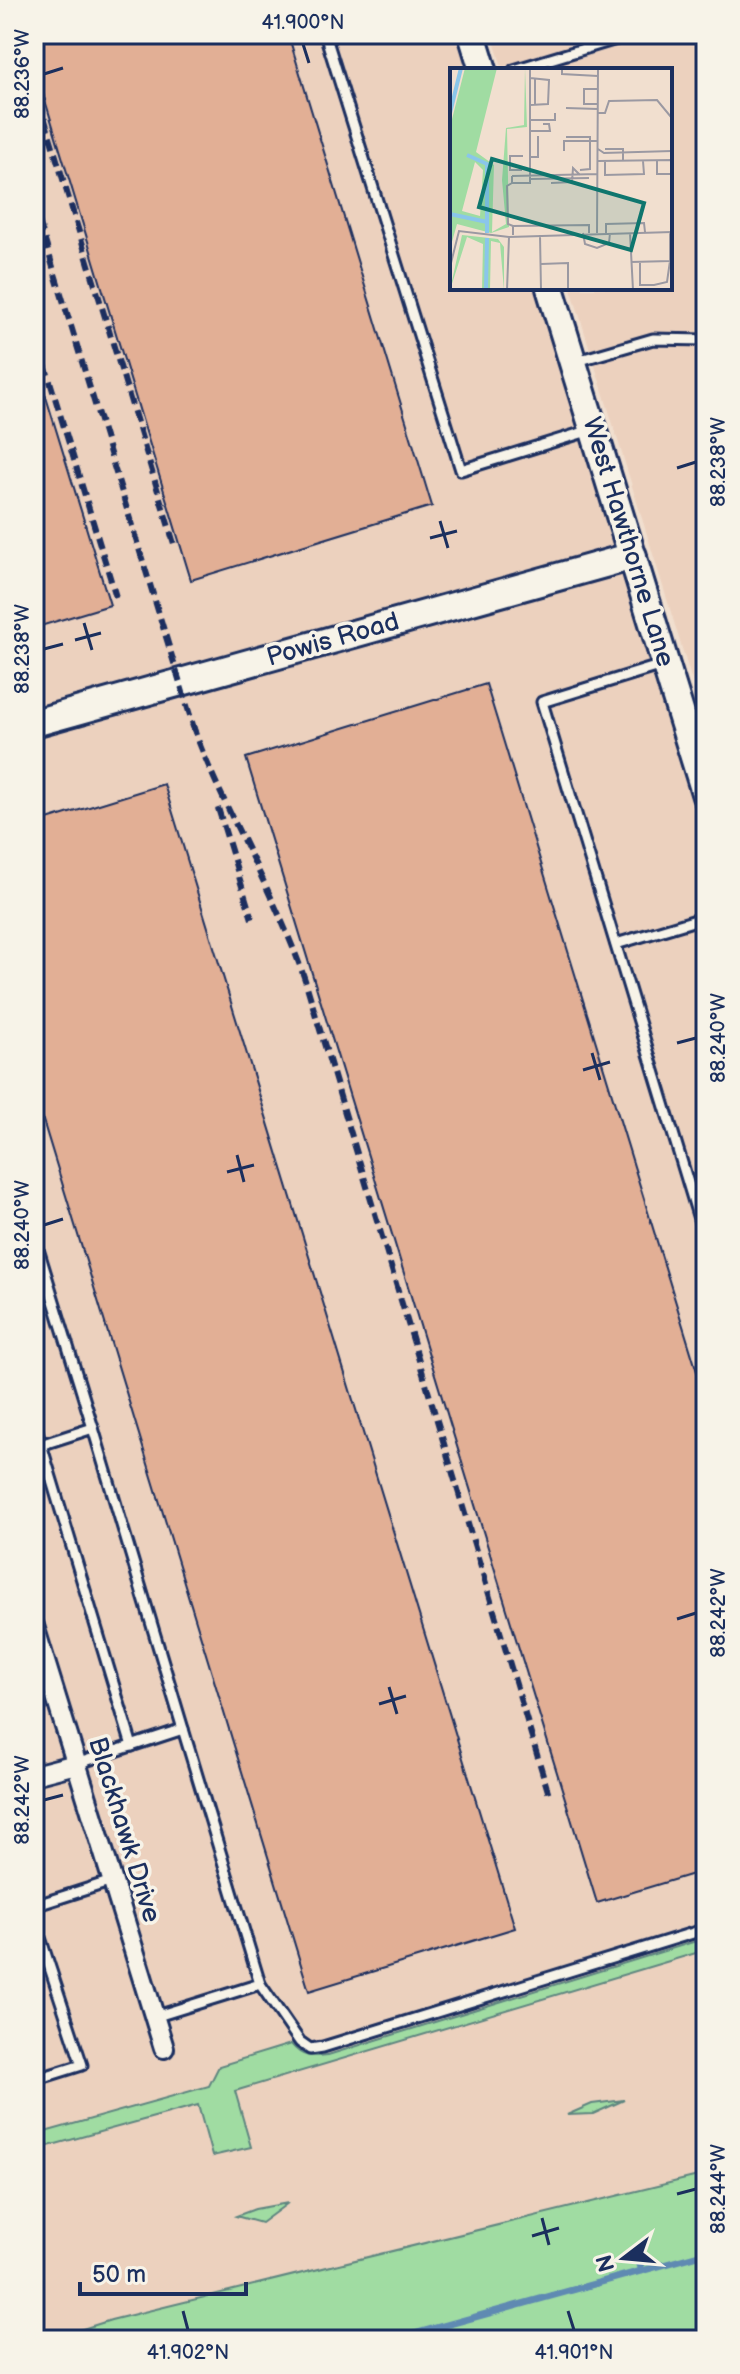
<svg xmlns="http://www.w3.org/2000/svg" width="740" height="2374" font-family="'Balsamiq Sans',sans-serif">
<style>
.built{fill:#ecd1be}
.green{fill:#a0dca2;stroke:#5e8680;stroke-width:2}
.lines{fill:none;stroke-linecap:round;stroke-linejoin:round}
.stream{stroke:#5e8ab2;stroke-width:7}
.building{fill:#e2af95;stroke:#1b2f5e;stroke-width:2}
.lane-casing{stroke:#1b2f5e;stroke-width:15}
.street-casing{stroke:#1b2f5e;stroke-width:24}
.secondary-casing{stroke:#1b2f5e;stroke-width:32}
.lane{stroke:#f7f3e8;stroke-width:9}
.street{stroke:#f7f3e8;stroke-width:18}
.secondary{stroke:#f7f3e8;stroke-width:26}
.rail{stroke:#1b2f5e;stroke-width:6;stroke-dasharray:12 6;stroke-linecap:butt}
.ticks{fill:none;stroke:#1b2f5e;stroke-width:3}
.labels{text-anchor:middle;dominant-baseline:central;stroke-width:7;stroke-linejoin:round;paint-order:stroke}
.street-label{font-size:26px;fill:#1b2f5e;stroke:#f7f3e8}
.inset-river{fill:none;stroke:#8ac6ea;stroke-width:4}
.inset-road{fill:none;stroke:#9b99a2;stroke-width:2}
.view{fill:#0f766e;fill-opacity:0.15;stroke:#0f766e;stroke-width:4}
.inset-edge{fill:none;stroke:#1b2f5e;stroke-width:4}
.neatline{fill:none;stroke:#1b2f5e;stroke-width:3}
.ticks-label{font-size:20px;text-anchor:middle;fill:#1b2f5e}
</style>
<rect width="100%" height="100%" fill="#f1dfcf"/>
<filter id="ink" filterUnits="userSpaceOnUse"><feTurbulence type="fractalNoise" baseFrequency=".0125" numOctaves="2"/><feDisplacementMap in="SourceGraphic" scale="16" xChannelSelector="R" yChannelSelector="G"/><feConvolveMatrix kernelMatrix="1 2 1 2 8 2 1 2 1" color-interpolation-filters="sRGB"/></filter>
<g filter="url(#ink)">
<g class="built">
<polygon points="34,34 475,34 486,70 452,70 452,288 552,288 706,795 706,2340 34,2340"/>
<polygon points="492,34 706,34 706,726 571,288 670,288 670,70 503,70"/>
</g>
<g class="green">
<path d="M706,1938v12l-471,141 16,56 -39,9 -14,-51 -164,45v-15l175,-49 10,-20 72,-22c12,14 20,13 37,11z"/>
<polygon points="624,2100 593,2114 567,2115 592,2104"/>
<polygon points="706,2174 706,2330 668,2340 57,2340 70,2333 111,2320"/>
<polygon points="288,2203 261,2223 236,2216 255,2209"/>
</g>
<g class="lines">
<g class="stream">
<polyline points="636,2252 642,2271"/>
<polyline points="392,2340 706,2253"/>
</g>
</g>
<g class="building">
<polygon points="34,34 288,34 432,506 191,580 34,64"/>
<polygon points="34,371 38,371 110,605 34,628"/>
<polygon points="486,684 706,1401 706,1870 597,1903 246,758"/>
<polygon points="164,784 515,1928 309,1991 34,1091 34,824"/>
</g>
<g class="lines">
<defs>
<g id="lane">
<polyline points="325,34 461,470 591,430"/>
<polyline points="514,70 633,34"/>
<polyline points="577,361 653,339 706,340"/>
<polyline points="662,665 542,702 706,1242"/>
<polyline points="616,944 706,917"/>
<polyline points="34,1236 93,1428"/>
<polyline points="34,1421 132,1746"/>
<polyline points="34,1447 93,1428 183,1729"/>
<polyline points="76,1764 183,1729 260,1984 154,2017"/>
<polyline points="34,1906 112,1881"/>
<polyline points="34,1919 82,2065 34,2080"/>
<polyline points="260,1984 300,2042 310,2049 323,2047 706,1929"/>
</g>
<g id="street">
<polyline points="34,1626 164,2048"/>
<polyline points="34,1775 76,1764"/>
</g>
<g id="secondary">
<polyline points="472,34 483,70"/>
<polyline points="550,288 706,796"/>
<polyline points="34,723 633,556"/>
</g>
</defs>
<use href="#lane" class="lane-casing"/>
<use href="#street" class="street-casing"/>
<use href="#secondary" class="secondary-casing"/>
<use href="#lane" class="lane"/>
<use href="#street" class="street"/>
<use href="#secondary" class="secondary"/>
<g class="rail">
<polyline points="34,84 175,547"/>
<polyline points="34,205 196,735"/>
<polyline points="34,329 116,597"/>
<path d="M192,724c32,89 84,169 114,259l244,815"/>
<polyline points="218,808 252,919"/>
</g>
</g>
</g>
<path class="ticks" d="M303,44l6,19M44,74l19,-6M677,468l19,-6M440,521l8,27M430,538l27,-7M84,623l8,27M75,640l26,-7M44,649l19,-5M677,1043l19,-5M592,1053l8,27M583,1070l27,-8M237,1155l7,27M227,1172l27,-7M44,1225l19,-6M677,1619l19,-6M389,1687l8,27M379,1704l27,-8M44,1800l19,-5M677,2194l19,-5M542,2218l7,27M532,2236l27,-8M183,2311l5,19M568,2311l6,19"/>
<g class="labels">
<g class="street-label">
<text transform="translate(628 542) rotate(73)">West Hawthorne Lane</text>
<text transform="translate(333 640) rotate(-16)">Powis Road</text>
<text transform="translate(124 1830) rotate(73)">Blackhawk Drive</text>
</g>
</g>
<g transform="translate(450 68)">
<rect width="222" height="222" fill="#f1dfcf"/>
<path d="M15,0h32l-21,84 18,13 -2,67 14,-8 -4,-44 4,-52 18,-3 1,-57 2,59 -20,2 2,98 -18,6 -34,-9 -7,25v-122zM25,94l8,8 -3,46 -18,-5zM12,167l36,4 6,8v43l-4,-47 -9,-2 -1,49h-8l1,-46 -16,-7 -17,53z" fill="#a0dca2" fill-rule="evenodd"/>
<path class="inset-river" d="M0,45l11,-45M17,87l20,9v69M0,146l37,8M36,222l1,-52"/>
<path class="inset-road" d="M112,0v6l36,2M148,36h-14v-15h14M80,37l18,-1 1,-24 -19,-2M85,37v-26M116,40l32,1M148,45h7l4,-12 48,-1 14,17M80,52h25v-7M80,63h20l-1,-7h-6M116,69h24v4M148,81l6,4 68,-2M155,81h18v12M114,83v-10h26M80,89h8v-21M207,92v14h15v-14M148,93l74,-1M155,93v14l39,-1 -1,-13M72,102h-12v-14h13M130,102l10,-1v-28h8M62,108v7h18v-115M62,108l86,-2M80,111l59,-1M62,115l-5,3 1,38 5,2M101,115l21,-1 1,-14 7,7M133,165l2,11 12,4 12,-5 1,-10M147,165l1,-165M156,165v-9l38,-1 1,9M180,165l3,57M63,167v-9l76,-1v8M90,167l1,55M181,194l39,-1v-29M190,194v23h14l13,-3 3,-21M91,196l27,-1v27M0,199l9,-36 50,6 163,-5M57,222l2,-53"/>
<path class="view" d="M42,91l152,44 -13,47 -152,-43z"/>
<rect width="222" height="222" class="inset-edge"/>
</g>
<rect width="740" height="2374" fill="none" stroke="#f7f3e8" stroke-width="88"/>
<g transform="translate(624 2258) rotate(254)" stroke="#f7f3e8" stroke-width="6" paint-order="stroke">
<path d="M0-6L14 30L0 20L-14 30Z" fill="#1b2f5e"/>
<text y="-12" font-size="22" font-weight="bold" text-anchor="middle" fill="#1b2f5e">N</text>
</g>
<path d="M80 2282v12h166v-12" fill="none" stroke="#1b2f5e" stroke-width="4"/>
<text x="92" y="2282" font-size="24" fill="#1b2f5e" stroke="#f7f3e8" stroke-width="6" paint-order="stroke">50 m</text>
<rect x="44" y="44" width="652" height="2286" class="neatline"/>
<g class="ticks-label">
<text x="303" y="29">41.900°N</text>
<text transform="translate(22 74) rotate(-90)" y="7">88.236°W</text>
<text transform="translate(718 462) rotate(-90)" y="7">88.238°W</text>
<text transform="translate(22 649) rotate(-90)" y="7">88.238°W</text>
<text transform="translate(718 1038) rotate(-90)" y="7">88.240°W</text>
<text transform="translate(22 1225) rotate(-90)" y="7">88.240°W</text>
<text transform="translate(718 1613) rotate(-90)" y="7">88.242°W</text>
<text transform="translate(22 1800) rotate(-90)" y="7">88.242°W</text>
<text transform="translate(718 2189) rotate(-90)" y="7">88.244°W</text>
<text x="188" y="2359">41.902°N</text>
<text x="574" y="2359">41.901°N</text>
</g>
</svg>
